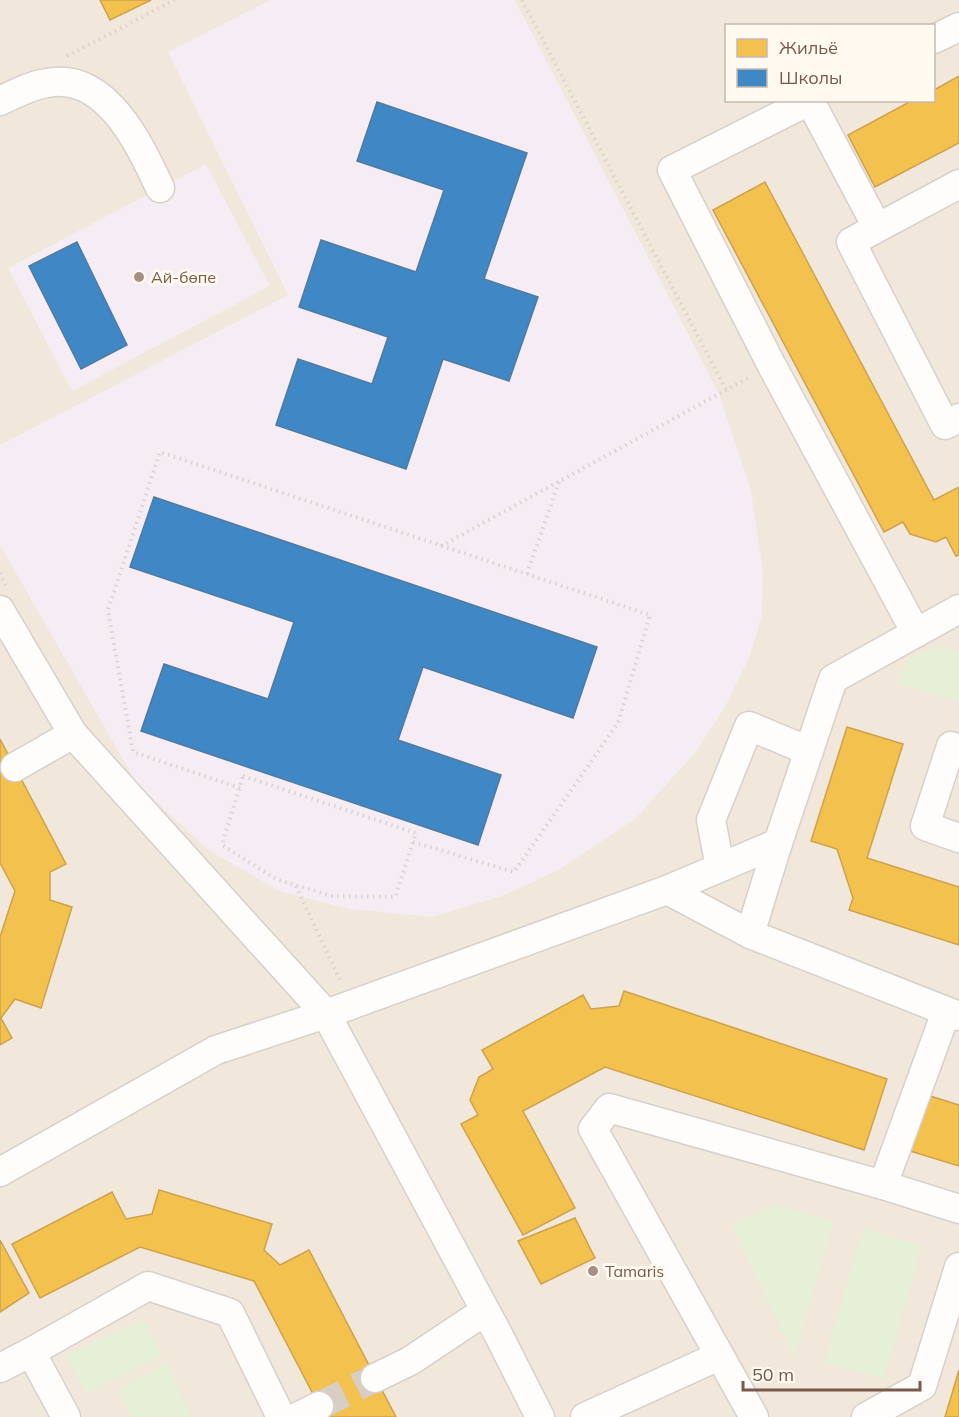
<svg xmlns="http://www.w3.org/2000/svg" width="959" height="1417" font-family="Mulish,sans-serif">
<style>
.residential{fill:#f1e7da;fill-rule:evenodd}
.education{fill:#f5ecf4}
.park{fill:#e5f0d7}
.homes{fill:#f2c14e;stroke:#cea24d;stroke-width:1.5}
.schools{fill:#3f88c5;stroke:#507aa0;stroke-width:1.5}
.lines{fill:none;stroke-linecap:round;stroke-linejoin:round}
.minor-tunnel{stroke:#d8cec4;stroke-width:28;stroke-dasharray:28 14;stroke-linecap:butt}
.minor-casing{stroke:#d8d0ca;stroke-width:31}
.path{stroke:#dbd3ce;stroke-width:4;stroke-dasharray:1.5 4.5;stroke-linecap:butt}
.minor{stroke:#fefdfc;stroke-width:28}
.poi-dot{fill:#a59083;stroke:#fff9f0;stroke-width:2}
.labels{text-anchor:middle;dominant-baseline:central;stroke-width:6;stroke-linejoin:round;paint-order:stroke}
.poi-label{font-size:16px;fill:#795a4a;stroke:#fff9f0;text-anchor:start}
</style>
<rect width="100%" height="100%" fill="#f8f4ed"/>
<path class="residential" d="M0,0h959v1417h-959zM726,26h208v74h-208z"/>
<g class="education">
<polygon points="270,0 515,0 719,394 751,491 763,571 762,616 749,658 725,707 695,753 635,819 557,871 502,896 432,917 349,909 281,892 207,849 137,784 0,545 0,445 288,295 168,52"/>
<polygon points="206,164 270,286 72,391 8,268"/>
</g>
<g class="park">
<polygon points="936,646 959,653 959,701 898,684 908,659"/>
<polygon points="776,1205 834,1222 794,1357 732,1225"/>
<polygon points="863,1229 922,1246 884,1379 824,1362"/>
<polygon points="144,1320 162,1355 86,1393 66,1355"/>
<polygon points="167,1363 192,1417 132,1417 118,1390"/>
</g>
<g class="homes">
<polygon points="100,0 151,0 110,20"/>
<polygon points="959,76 959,143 875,187 848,135 913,100 934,100 934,90"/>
<polygon points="765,182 934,500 959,487 959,555 956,556 946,537 936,542 910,534 903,522 884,532 713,210"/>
<polygon points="847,727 903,744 867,858 959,887 959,945 849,910 853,898 837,849 811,841"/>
<polygon points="0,739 66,864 50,872 50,900 72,907 41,1008 15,999 1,1018 12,1038 0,1045 0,937 15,891 0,863"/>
<polygon points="624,991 887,1079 864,1150 605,1067 523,1111 575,1208 523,1235 461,1124 478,1115 470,1100 479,1077 493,1069 482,1050 583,995 591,1009 619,1006"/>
<polygon points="927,1095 959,1105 959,1166 910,1151"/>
<polygon points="159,1190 272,1224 264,1250 280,1265 309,1250 396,1417 325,1417 254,1281 140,1247 40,1298 12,1244 112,1192 126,1219 152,1214"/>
<polygon points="575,1218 595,1258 541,1284 518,1241"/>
<polygon points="0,1240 29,1293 0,1312"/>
<polygon points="959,1370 959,1417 944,1417 945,1417"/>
</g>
<g class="schools">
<polygon points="377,102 527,153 484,279 538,297 509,381 443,359 406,469 276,425 298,359 372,384 388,337 299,307 321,240 416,272 444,190 357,161"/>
<polygon points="77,242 127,345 81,369 29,266"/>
<polygon points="154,497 597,647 573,718 423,667 398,740 501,775 478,845 141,731 164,664 268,699 294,622 130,567"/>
</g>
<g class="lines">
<polyline class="minor-tunnel" points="319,1406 375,1378"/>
<defs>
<g id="minor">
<polyline points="934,39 959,27"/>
<polyline points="811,100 672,170 772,366 916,633"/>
<path d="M0,101c14,-7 32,-16 47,-18 59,-12 93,62 113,105"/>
<polyline points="810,101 877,227"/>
<polyline points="959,184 851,242 945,425 959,418"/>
<polyline points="959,609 833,679 778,843 667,890 750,934 959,1016"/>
<polyline points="0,610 73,734 326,1014 216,1050 0,1172"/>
<polyline points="959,749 951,746 925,826 959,838"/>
<polyline points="15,767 73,734"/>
<polyline points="720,867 711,820 749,726 809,751"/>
<polyline points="750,934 778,843"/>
<polyline points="883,1185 946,1012"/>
<polyline points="0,1368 31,1352"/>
<polyline points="375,1378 410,1361 485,1311"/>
<polyline points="66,1417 31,1352 148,1286 230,1313 281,1417"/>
<polyline points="297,1417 319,1406"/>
<polyline points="540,1417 498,1334 326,1014 667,890"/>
<polyline points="585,1417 719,1356"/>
<polyline points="754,1417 593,1129 609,1108 883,1185 959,1209"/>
<polyline points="866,1417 922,1386 959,1267"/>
</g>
</defs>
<use href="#minor" class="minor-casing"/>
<g class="path">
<polyline points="522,0 726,390"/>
<polyline points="67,56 175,0"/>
<polyline points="441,546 750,377"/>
<polyline points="0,573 6,586"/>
<polyline points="527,574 559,482"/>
<polygon points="243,776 416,833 395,897 331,896 276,879 222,845"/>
<polyline points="240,788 133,752 108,610 160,452 650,615 618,723 514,872 413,842"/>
<polyline points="296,886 341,982"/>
</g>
<use href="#minor" class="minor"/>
</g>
<g class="poi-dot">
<circle cx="139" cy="277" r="6"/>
<circle cx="593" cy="1271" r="6"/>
</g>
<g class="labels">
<g class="poi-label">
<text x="151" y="277">Ай-бөпе</text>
<text x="605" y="1271">Tamaris</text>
</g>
</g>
<rect x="725" y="24" width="210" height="78" fill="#fff9f0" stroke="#c9b9ae" stroke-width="1.5"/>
<rect x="737" y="39" width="30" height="18" fill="#f2c14e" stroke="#c9b9ae" stroke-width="1.5"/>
<text x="779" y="54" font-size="18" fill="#795a4a">Жильё</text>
<rect x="737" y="69" width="30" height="18" fill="#3f88c5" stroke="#c9b9ae" stroke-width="1.5"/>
<text x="779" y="84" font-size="18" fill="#795a4a">Школы</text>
<path d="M743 1381v9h177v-9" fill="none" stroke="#795a4a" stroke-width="3"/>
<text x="752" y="1381" font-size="18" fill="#795a4a" stroke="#fff9f0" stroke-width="4.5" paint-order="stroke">50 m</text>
</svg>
